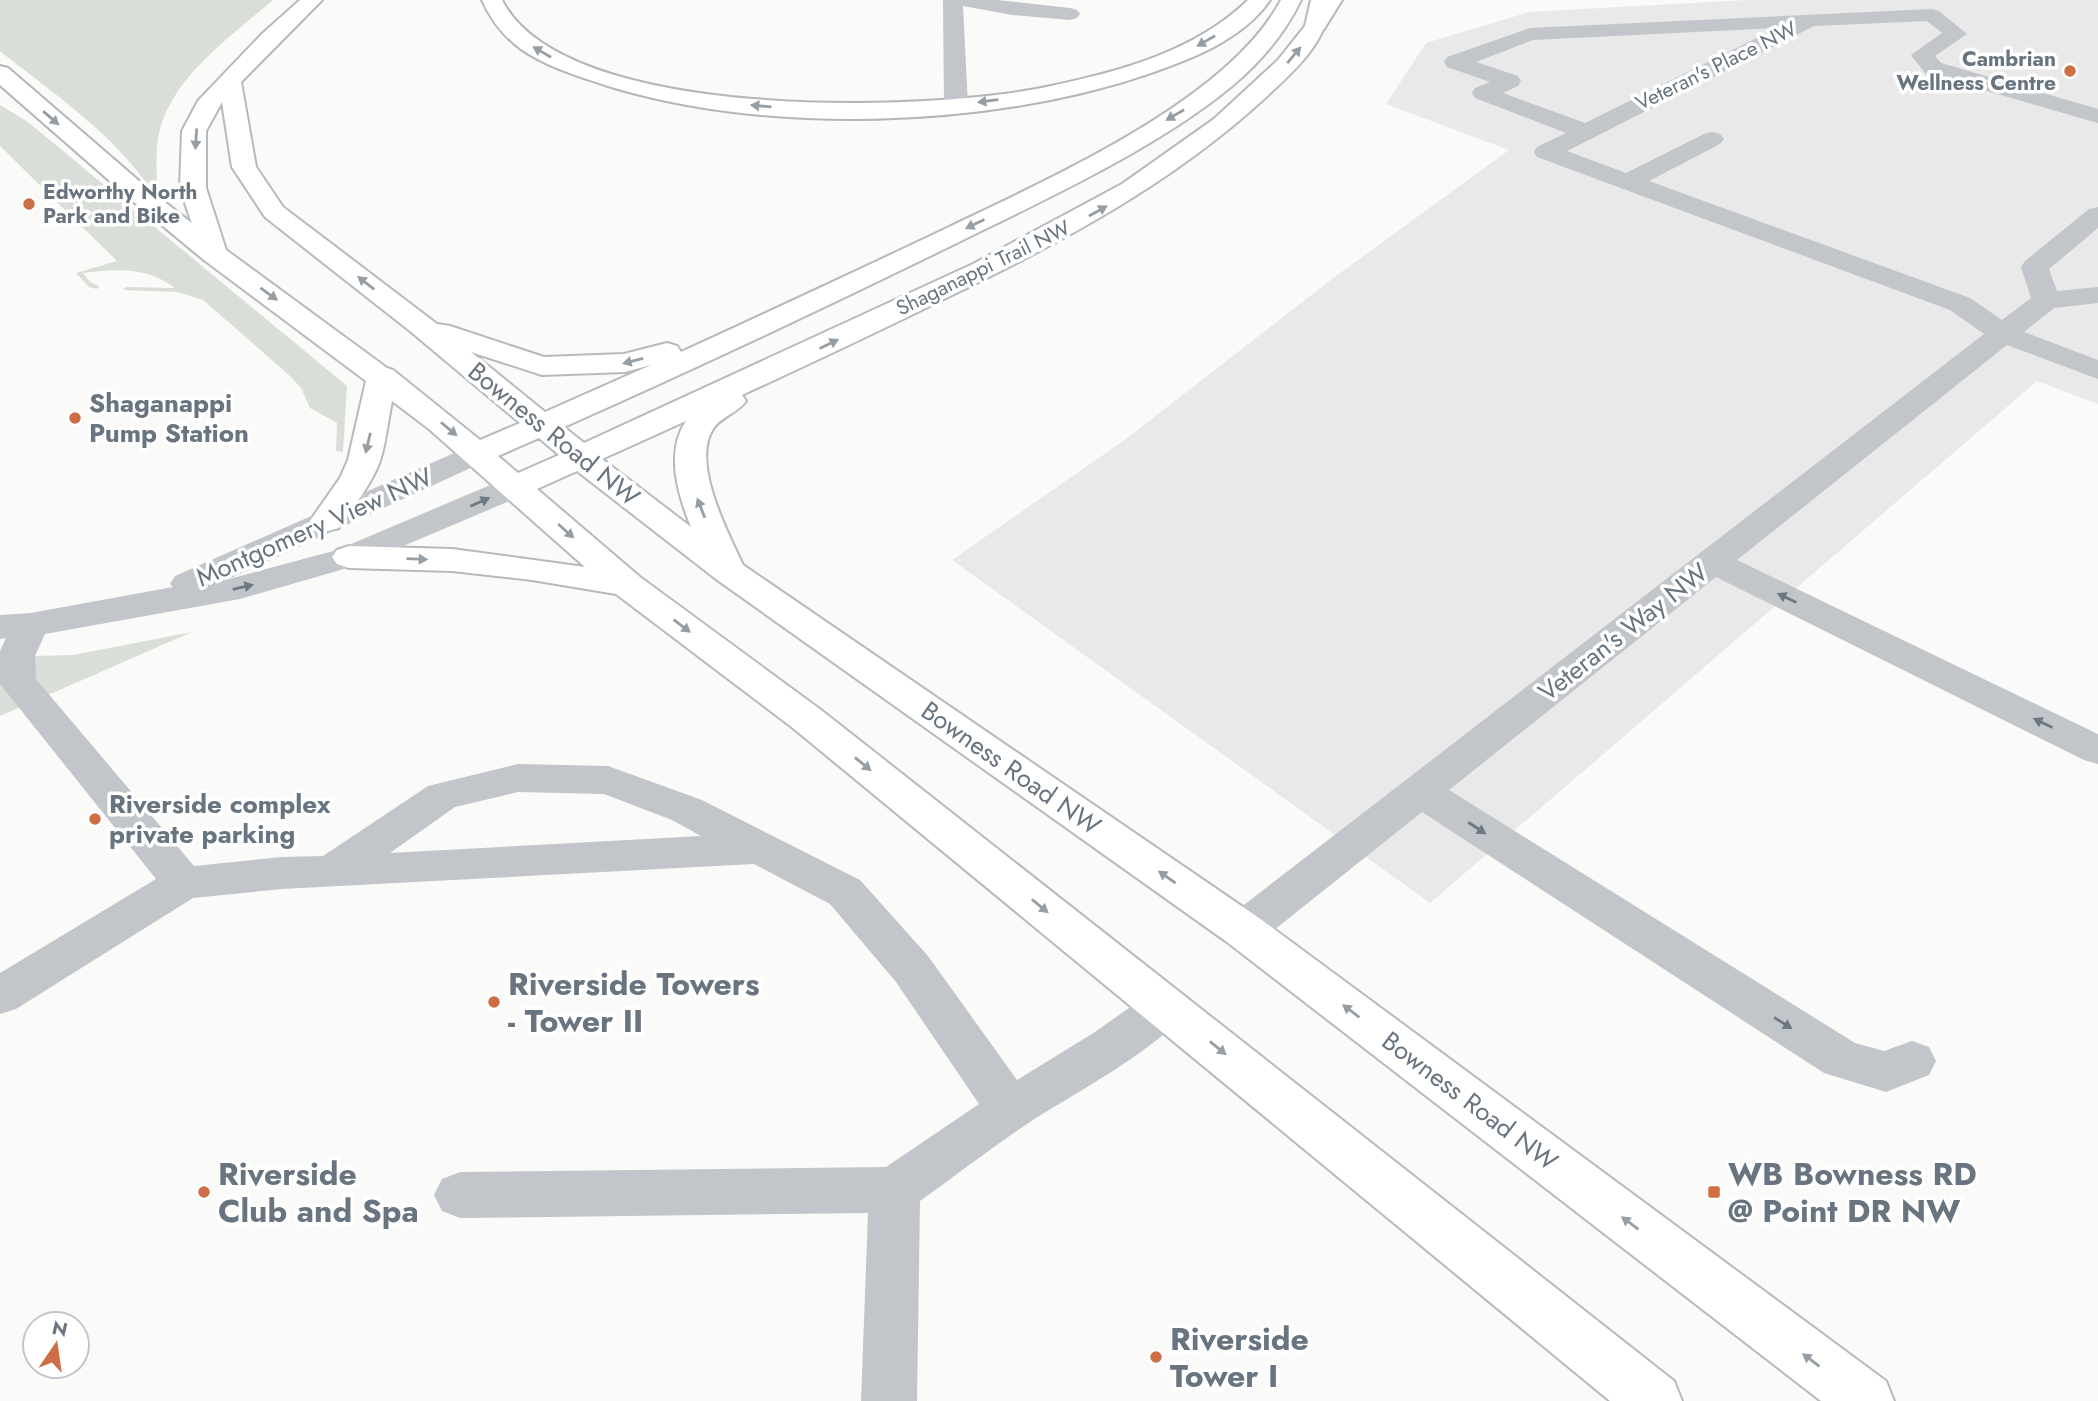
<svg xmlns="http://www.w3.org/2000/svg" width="2098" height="1401" font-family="Jost,sans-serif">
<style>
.built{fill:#e8e9e8}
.green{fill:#daded8}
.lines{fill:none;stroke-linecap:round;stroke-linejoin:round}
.major-casing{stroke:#b6b9bd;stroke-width:4}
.highway-casing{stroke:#b4b7ba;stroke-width:4}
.minor{fill:#c2c5c9;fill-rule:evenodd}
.major{fill:#fff;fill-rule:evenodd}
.highway{fill:#fff;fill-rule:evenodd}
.oneway{fill:#959ea5}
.oneway2{fill:#6c7883}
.poi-dot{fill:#cd6e44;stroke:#fff;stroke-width:2.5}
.labels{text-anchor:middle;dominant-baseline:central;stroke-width:7;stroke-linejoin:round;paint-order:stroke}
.far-poi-label{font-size:21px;font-weight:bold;fill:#68747f;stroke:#fff;text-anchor:end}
.far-street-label{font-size:21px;fill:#68747f;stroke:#fff}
.poi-label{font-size:26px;font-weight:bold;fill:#68747f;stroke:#fff;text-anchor:start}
.street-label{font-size:26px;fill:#68747f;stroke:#fff}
.near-poi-label{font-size:32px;font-weight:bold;fill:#68747f;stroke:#fff;text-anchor:start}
</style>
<rect width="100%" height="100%" fill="#fafaf8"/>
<polygon class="built" points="1747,0 2098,0 2098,404 2037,381 1430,903 952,560 1126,439 1332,279 1509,150 1386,104 1426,43 1529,12"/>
<g class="green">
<path d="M0,0h273c-41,36 -101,76 -114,133 -3,15 -3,32 -2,48l-10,3c-38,-54 -96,-92 -147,-133z"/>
<path d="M0,105l28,17 319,264 -4,66 -7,-1 1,-28 -27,-15 -9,-20 -11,-12 -87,-76 -25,-8 -55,-2 3,-3 49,1c-29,-22 -59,-19 -92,-15l7,9 9,4 -2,3 -8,-2 -13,-14 41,-12 -117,-115z"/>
<polygon points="192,632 0,716 0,657 73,655"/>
</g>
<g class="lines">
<defs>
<path id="major" d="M300,0h22l-81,82 15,85 27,40 154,117 13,2 94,31 80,-3 43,-11 10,3 4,6c89,-41 178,-82 266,-124 101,-49 281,-127 334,-228h20c-16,33 -40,62 -69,86 -71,59 -177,109 -261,150 -134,66 -270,130 -407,191l20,16 389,-179 149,-80 92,-65 64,-59 27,-34 6,-26h20c-4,43 -36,70 -66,98 -94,86 -203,144 -317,199 -68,34 -137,66 -206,98l4,6c-8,12 -26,16 -33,28 -22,34 15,104 30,136l516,353 627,463 8,20h-73l-594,-459 -511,-363 -139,-108 -40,18 103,88 181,133 853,671 8,20h-72l-817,-673 -177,-134 -84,-14 -80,-9 -103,-3 -12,-4 -5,-7 5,-7 12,-4 103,3 133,18 -156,-138 -37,-28c-4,20 -6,41 -12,60 -9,24 -27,46 -41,67l-12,3 -12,-3 -5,-7 30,-43 8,-18 18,-79 -162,-121 -24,-72 2,-57 16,-30 64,-67zM222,102l10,65 33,50 145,114 110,92 -40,17 -87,-70 -6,-2 -161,-118 -20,-62v-57zM471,352l71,23 83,-3 26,-7 -106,47zM686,421c-21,31 -8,74 5,106l-89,-68zM539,438l20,17 -41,18 -20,-17z"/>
<g id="highway">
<path d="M482,0h20c62,124 432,112 549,86 70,-15 145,-35 197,-86h22c-27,40 -81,60 -125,75 -157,53 -378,60 -537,11 -30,-10 -61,-19 -87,-37 -18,-13 -30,-29 -39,-49z"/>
<polygon points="1322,0 1342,0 1324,29 1310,29 1306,25"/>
<polygon points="0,66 8,68 153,193 224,248 228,254 224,260 214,262 204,260 135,203 0,85"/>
</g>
</defs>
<use href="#major" class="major-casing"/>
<use href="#highway" class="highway-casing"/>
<g class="minor">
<polygon points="943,0 997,0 1070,8 1077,10 1080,14 1077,18 1070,20 1012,15 963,6 968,105 964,110 948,110 944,105"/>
<path d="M1932,9l7,2 28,23 -32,22 6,7 157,46v14l-173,-50 -14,-18 31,-22 -15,-12 -113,5 -247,125 59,22 78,-39 8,-2 8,2 4,5 -4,5 -71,37 321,117 32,22 29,-22 -10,-31 4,-6 64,-52 9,-2v21l-49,41 8,22 41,-4v16l-44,5 -30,24 74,28v19l-91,-34 -270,215 361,174v30l-14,-4 -368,-183 -267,213 406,253 29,8 28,-10 17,6 7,14 -7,14 -43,17 -62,-19 -402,-261 -163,130 -16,5 -16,-5 -6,-12 6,-12 757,-584 -34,-24 -413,-153 -3,-5 3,-5 29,-14 -91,-35 -3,-5 3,-5 15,-6 -43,-15 -3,-5 3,-5 83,-29zM1777,28l-192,95 -82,-30 15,-7 3,-5 -3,-5 -42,-14 57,-22z"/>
<path d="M477,443l11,3 5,7 -5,7 -259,119 108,-29 165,-70 12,-3 12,3 5,7 -5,7 -165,70 -121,35 -195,35 -10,22 1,23 158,187 88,-9 41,-1 105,-70 90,-22 90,2 94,34 158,80 68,76 89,124 78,-48 55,-39 16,-6 16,6 7,13c-19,37 -121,91 -159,116 -38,25 -73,53 -110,79l-3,200h-56l7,-188 -408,5 -18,-7 -8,-16 8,-16 18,-7 426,-5 93,-63 -83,-122 -66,-78 -76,-40 -472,25 -89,9 -177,111 -16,5v-41l156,-94 -156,-195v-33l6,-13 -6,1v-24l31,-2 142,-26 -3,-3 5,-8zM518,792l86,2 68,26 29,16 -311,17 65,-46z"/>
</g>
<use href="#major" class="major"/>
<use href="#highway" class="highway"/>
</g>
<defs><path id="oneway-solid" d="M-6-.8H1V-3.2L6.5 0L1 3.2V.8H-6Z" transform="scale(1.75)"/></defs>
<g class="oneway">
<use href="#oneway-solid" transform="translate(1206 41) rotate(150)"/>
<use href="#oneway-solid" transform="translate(542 52) rotate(-150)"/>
<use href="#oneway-solid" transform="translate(1294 55) rotate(-50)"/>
<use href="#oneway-solid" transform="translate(988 101) rotate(173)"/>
<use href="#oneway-solid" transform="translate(761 106) rotate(-175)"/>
<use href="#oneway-solid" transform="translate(1175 115) rotate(150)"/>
<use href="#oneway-solid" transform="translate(51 118) rotate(41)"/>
<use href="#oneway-solid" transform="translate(196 139) rotate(94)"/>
<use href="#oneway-solid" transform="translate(1098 211) rotate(-29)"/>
<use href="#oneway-solid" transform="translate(975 224) rotate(154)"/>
<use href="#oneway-solid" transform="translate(366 283) rotate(-142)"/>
<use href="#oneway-solid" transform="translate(269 294) rotate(36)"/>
<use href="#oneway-solid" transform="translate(829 344) rotate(-26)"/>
<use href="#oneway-solid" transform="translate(633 361) rotate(166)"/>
<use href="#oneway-solid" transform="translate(449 429) rotate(40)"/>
<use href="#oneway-solid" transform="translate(368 443) rotate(103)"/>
<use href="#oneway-solid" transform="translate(701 508) rotate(-111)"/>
<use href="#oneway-solid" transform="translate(566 531) rotate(42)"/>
<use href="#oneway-solid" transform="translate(417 559) rotate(2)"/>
<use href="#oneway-solid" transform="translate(682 626) rotate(37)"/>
<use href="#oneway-solid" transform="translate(863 764) rotate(39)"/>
<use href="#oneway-solid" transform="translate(1167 877) rotate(-145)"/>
<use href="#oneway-solid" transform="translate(1040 906) rotate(39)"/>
<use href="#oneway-solid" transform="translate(1351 1011) rotate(-143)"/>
<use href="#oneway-solid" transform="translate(1218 1048) rotate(39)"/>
<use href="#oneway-solid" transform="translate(1630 1223) rotate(-143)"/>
<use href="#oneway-solid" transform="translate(1811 1360) rotate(-143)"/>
</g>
<g class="oneway2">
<use href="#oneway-solid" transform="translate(480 502) rotate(-24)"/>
<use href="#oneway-solid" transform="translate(243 587) rotate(-13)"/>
<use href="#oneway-solid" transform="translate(1787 598) rotate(-154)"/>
<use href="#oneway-solid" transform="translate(2043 723) rotate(-154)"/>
<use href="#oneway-solid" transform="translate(1477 828) rotate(33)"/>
<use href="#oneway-solid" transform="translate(1783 1023) rotate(32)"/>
</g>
<g class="poi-dot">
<circle cx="2070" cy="71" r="7"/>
<circle cx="29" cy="204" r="7"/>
<circle cx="75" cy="418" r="7"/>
<circle cx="95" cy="819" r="7"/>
<circle cx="494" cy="1002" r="7"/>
<circle cx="204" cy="1192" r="7"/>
<rect x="1707" y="1185" width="14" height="14" rx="3.5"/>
<circle cx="1156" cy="1357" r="7"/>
</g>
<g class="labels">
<g class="far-poi-label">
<text x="2056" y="59">Cambrian<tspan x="2056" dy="24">Wellness Centre</tspan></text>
<text x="43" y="192" text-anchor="start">Edworthy North<tspan x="43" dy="24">Park and Bike</tspan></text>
</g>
<g class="far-street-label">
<text transform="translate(1716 66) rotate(-26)">Veteran's Place NW</text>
<text transform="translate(983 268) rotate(-26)">Shaganappi Trail NW</text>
</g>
<g class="poi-label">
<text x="89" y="403">Shaganappi<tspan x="89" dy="30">Pump Station</tspan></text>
<text x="109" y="804">Riverside complex<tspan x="109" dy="30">private parking</tspan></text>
</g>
<g class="street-label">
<text transform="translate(554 434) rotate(39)">Bowness Road NW</text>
<text transform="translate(314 527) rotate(-24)">Montgomery View NW</text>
<text transform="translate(1623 632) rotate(-38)">Veteran's Way NW</text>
<text transform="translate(1011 768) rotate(35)">Bowness Road NW</text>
<text transform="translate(1470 1101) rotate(37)">Bowness Road NW</text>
</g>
<g class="near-poi-label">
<text x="508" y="984">Riverside Towers<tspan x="508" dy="37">- Tower II</tspan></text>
<text x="218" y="1174">Riverside<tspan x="218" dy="37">Club and Spa</tspan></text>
<text x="1728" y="1174">WB Bowness RD<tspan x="1728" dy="37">@ Point DR NW</tspan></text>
<text x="1170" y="1339">Riverside<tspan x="1170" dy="37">Tower I</tspan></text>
</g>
</g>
<g transform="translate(56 1345) rotate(13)"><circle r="33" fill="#ffffff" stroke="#c3c7cc" stroke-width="2"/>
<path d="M0-5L12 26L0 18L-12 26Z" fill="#cd6e44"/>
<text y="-10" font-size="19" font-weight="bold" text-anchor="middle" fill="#68747f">N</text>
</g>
</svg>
